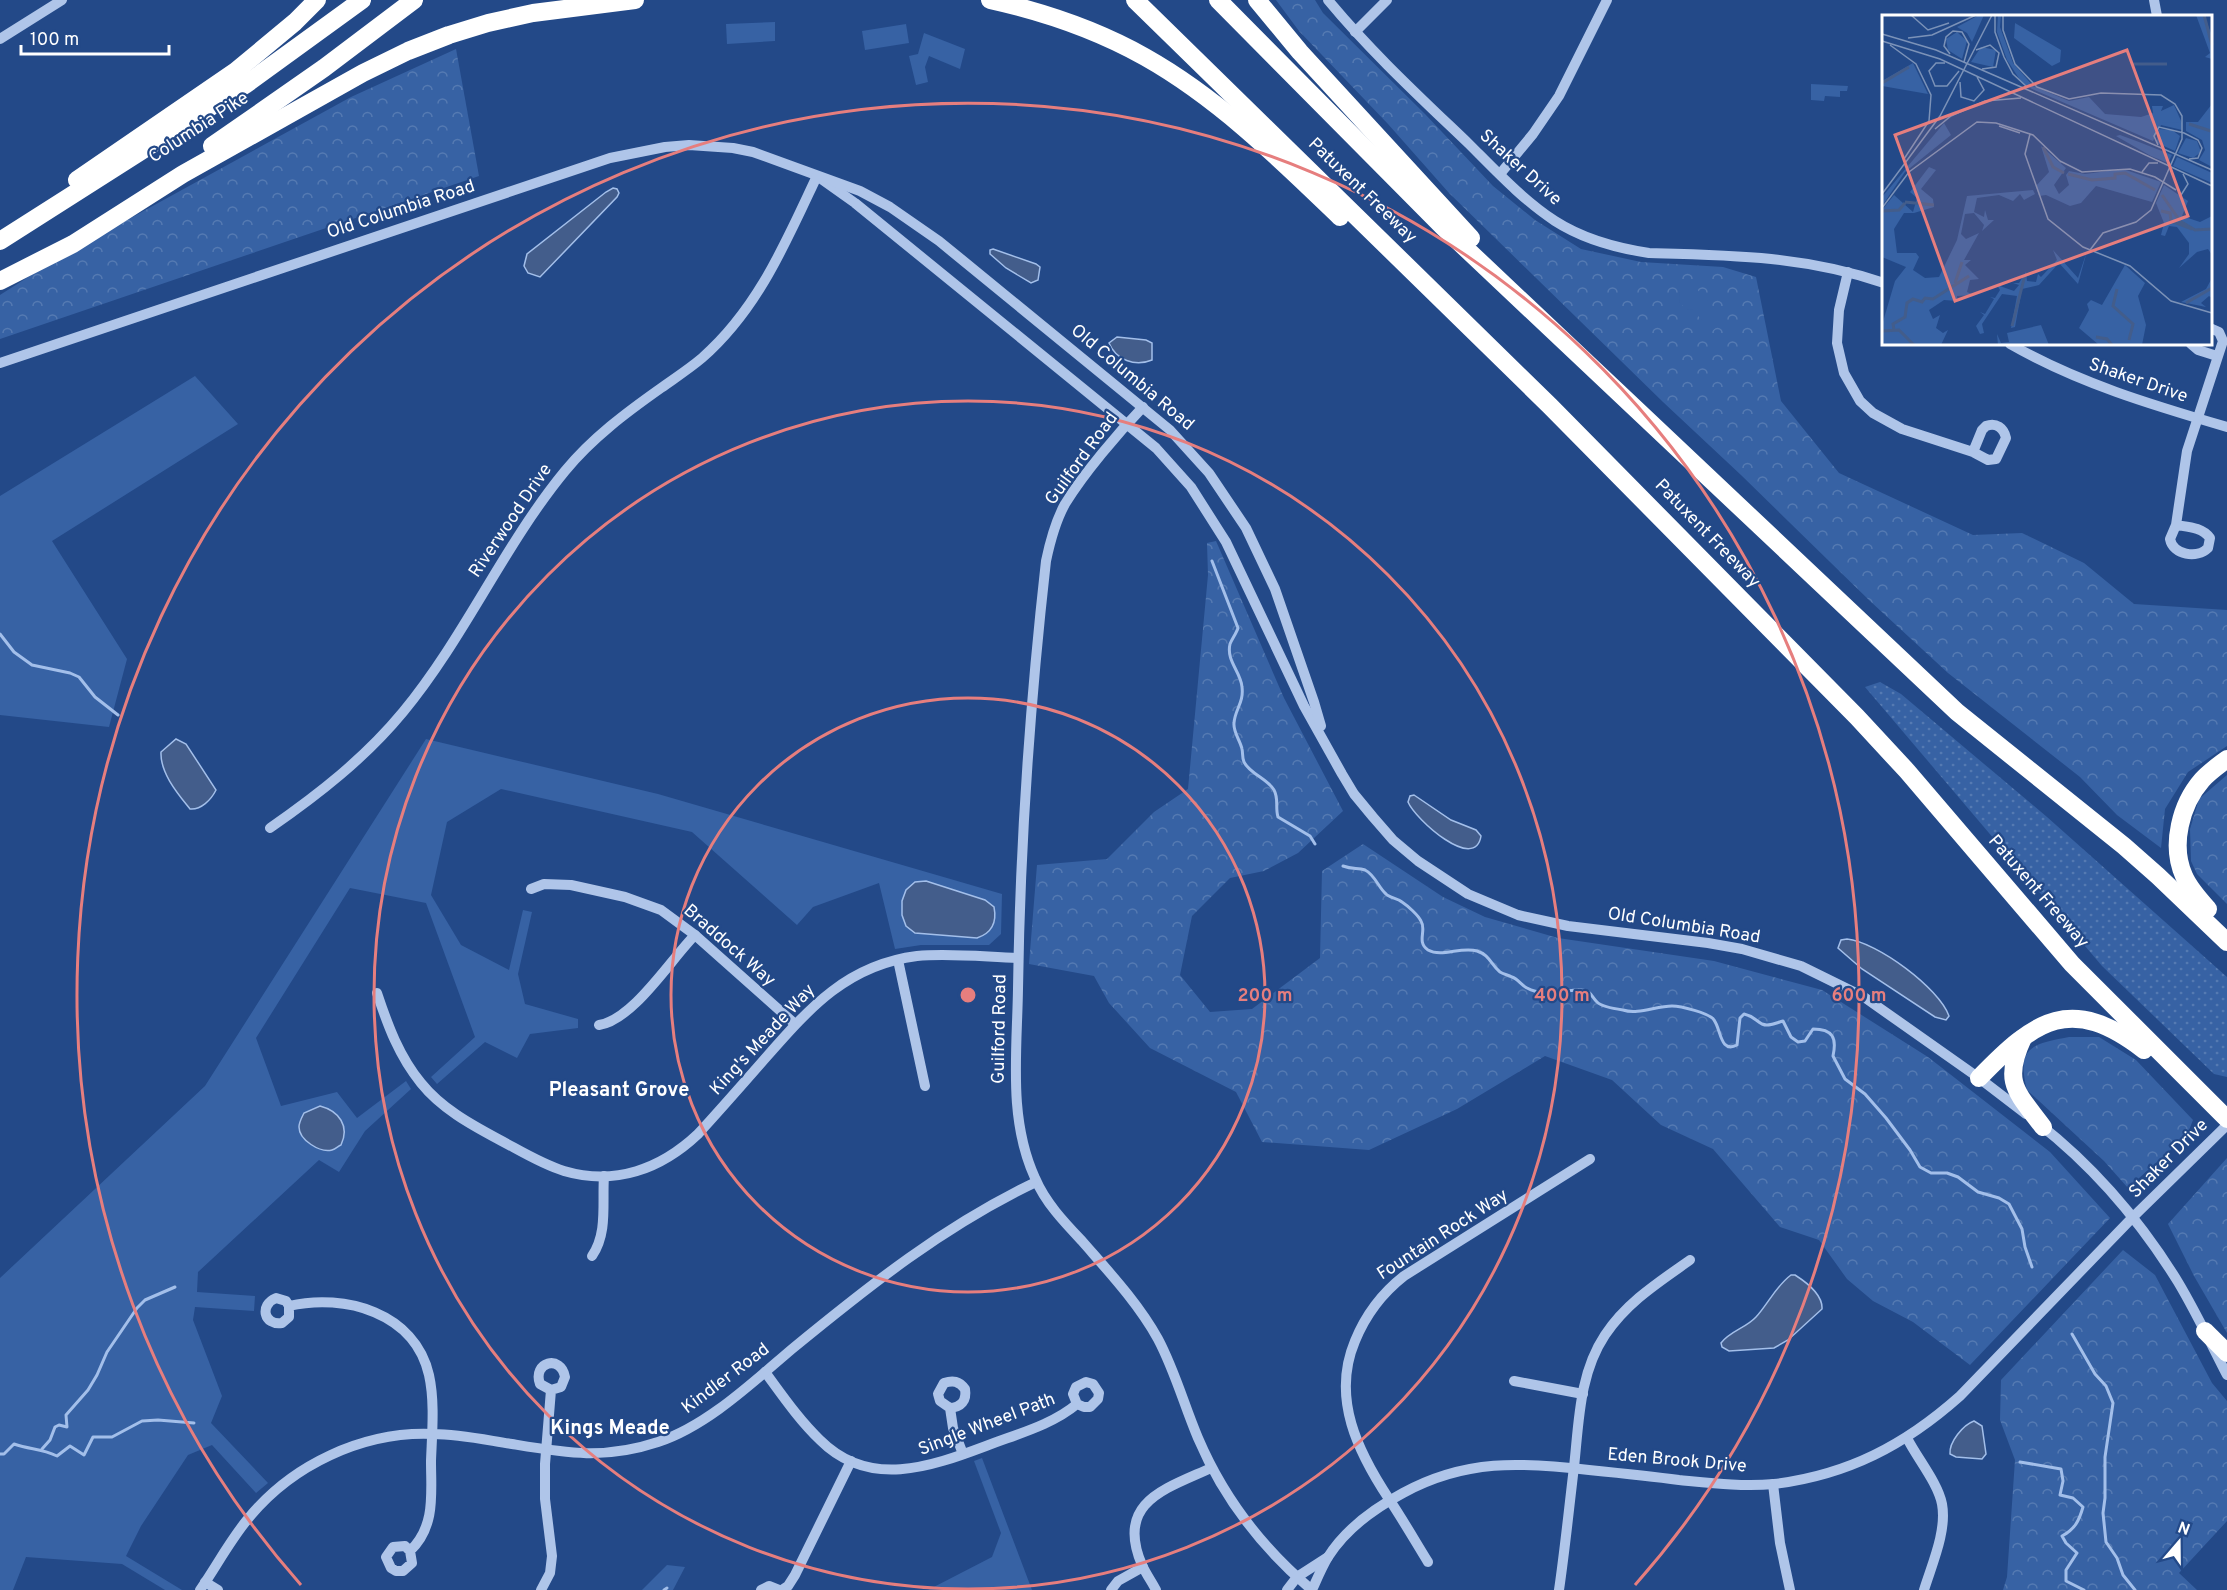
<svg xmlns="http://www.w3.org/2000/svg" width="2227" height="1590" font-family="Overpass,sans-serif">
<style>
.grass{fill:url(#grass-dots)}
.forest{fill:url(#forest-crowns)}
.green{fill:#3762a4}
.water{fill:#435d8b;stroke:#a3bfea;stroke-width:1.5}
.lines{fill:none;stroke-linecap:round;stroke-linejoin:round}
.stream{stroke:#a3bfea;stroke-width:3}
.minor{stroke:#afc5e9;stroke-width:10}
.highway{stroke:#fff;stroke-width:18}
.ring{fill:none;stroke:#e67e7e;stroke-width:3}
.labels{text-anchor:middle;dominant-baseline:central;stroke-width:4.5;stroke-linejoin:round;paint-order:stroke}
.street-label{font-size:18px;fill:#fff;stroke:#234988}
.neighbourhood-label{font-size:20px;font-weight:bold;fill:#fff;stroke:#234988}
.inset-river{fill:none;stroke:#435d8b;stroke-width:3}
.inset-road{fill:none;stroke:#7b92b8;stroke-width:1.5}
.view{fill:#e67e7e;fill-opacity:0.15;stroke:#e67e7e;stroke-width:3}
.inset-edge{fill:none;stroke:#fff;stroke-width:3}
.centre{fill:#e67e7e;stroke:#234988;stroke-width:3}
.ring-label{font-size:18px;text-anchor:middle;font-weight:bold;fill:#e67e7e;stroke:#234988;stroke-width:4.5;stroke-linejoin:round;paint-order:stroke}
</style>
<defs>
<pattern id="grass-dots" width="8" height="8" patternUnits="userSpaceOnUse" patternTransform="scale(1.5)"><rect width="8" height="8" fill="#3762a4"/><path d="M2 2h.1M6 6h.1" fill="none" stroke="#557ab2" stroke-width="1.8" stroke-linecap="round"/></pattern>
<pattern id="forest-crowns" width="20" height="18" patternUnits="userSpaceOnUse" patternTransform="scale(1.5)"><rect width="20" height="18" fill="#3762a4"/><path d="M2 6a3 3 0 1 1 6 0M12 15a3 3 0 1 1 6 0" fill="none" stroke="#557ab2"/></pattern>
</defs>
<rect width="100%" height="100%" fill="#234988"/>
<polygon class="grass" points="1880,682 1901,694 2047,817 2227,977 2227,1077 2214,1074 2102,966 1865,687"/>
<g class="forest">
<polygon points="1276,0 1315,0 1323,13 1425,114 1493,186 1535,220 1581,249 1641,262 1723,267 1756,277 1781,401 1839,473 1973,535 2022,533 2084,563 2134,604 2227,610 2227,746 2188,772 2165,809 2161,848 2117,815 2080,777 1948,673 1870,601 1741,475 1663,402 1449,193 1388,124 1299,31"/>
<polygon points="456,49 479,176 0,339 0,295 58,258 351,97"/>
<polygon points="1216,541 1284,698 1343,811 1298,853 1264,871 1230,878 1192,916 1180,975 1210,1012 1252,1009 1320,958 1322,871 1363,844 1443,897 1485,917 1558,938 1714,961 1822,990 1928,1057 2050,1152 2110,1218 1970,1365 1913,1322 1873,1301 1847,1279 1819,1240 1780,1227 1713,1149 1661,1125 1612,1080 1545,1056 1457,1109 1369,1150 1262,1142 1236,1092 1150,1048 1109,1003 1094,976 1029,964 1037,865 1107,859 1154,812 1188,789 1208,575 1207,543"/>
<polygon points="2227,775 2227,904 2197,874 2191,861 2190,829 2199,799"/>
<path d="M2069,1037h30l37,23 57,60 -6,15 -59,53 -24,-27 -77,-71c-11,-43 5,-46 42,-53z"/>
<polygon points="2227,1158 2227,1333 2194,1276 2168,1224"/>
<polygon points="2123,1250 2155,1275 2212,1383 2227,1401 2227,1521 2179,1573 2197,1590 2003,1590 2007,1577 2015,1460 2000,1420 2001,1380"/>
</g>
<g class="green">
<polygon points="775,22 775,41 727,44 726,24"/>
<polygon points="906,24 909,43 865,50 862,31"/>
<polygon points="924,33 965,49 960,69 929,56 925,67 928,82 916,85 909,56 918,54"/>
<polygon points="1811,84 1848,86 1847,91 1840,91 1840,97 1825,96 1824,101 1811,100"/>
<polygon points="1690,282 1725,319 1712,331 1692,309 1687,310 1680,303 1679,292"/>
<polygon points="195,376 238,424 52,541 127,659 109,727 0,715 0,496"/>
<polygon points="426,739 658,794 1002,894 1001,934 989,945 921,945 895,949 879,883 813,907 797,925 692,832 501,789 447,822 431,895 461,945 509,970 523,910 532,912 518,974 525,1004 578,1019 578,1028 530,1034 517,1058 485,1042 437,1084 431,1077 475,1037 426,903 350,888 256,1038 281,1106 337,1092 357,1118 406,1081 411,1089 365,1131 339,1172 319,1160 198,1272 197,1292 255,1296 254,1311 195,1307 193,1320 222,1396 211,1423 268,1483 256,1493 212,1445 188,1455 141,1526 126,1556 182,1590 165,1590 122,1564 26,1557 13,1590 0,1590 0,1278 205,1086"/>
<polygon points="982,1458 1032,1590 928,1590 992,1557 1001,1533 974,1461"/>
<polygon points="667,1565 685,1567 673,1590 642,1590"/>
</g>
<g class="water">
<polygon points="613,188 617,189 619,193 617,197 540,277 528,273 524,266 527,254 606,192"/>
<polygon points="993,249 1036,264 1040,267 1038,280 1031,283 1006,268 990,254 990,250"/>
<path d="M1117,337l29,3 6,3v17c-17,7 -36,0 -43,-17z"/>
<path d="M176,739l10,5 30,46c-5,10 -15,20 -26,19 -12,-15 -30,-36 -29,-57z"/>
<path d="M1414,795l37,25 25,10 5,6c-6,37 -66,-17 -73,-34l2,-6z"/>
<path d="M926,881l59,19 9,7c3,15 -2,26 -17,31l-62,-5 -9,-7 -4,-11v-14l4,-11 9,-8z"/>
<path d="M1847,939c30,3 92,49 102,77l-3,4 -11,-3 -73,-48 -24,-21 3,-8z"/>
<path d="M320,1106c19,5 30,20 21,39 -3,1 -5,4 -9,5 -12,3 -33,-10 -33,-23 0,-5 3,-10 5,-14z"/>
<path d="M1791,1275h4c11,7 28,19 27,34l-34,31 -14,8 -45,3 -7,-4 -1,-4c9,-12 25,-15 35,-26 12,-13 20,-31 35,-42z"/>
<path d="M1974,1421l8,5 4,28 -4,5 -26,-2 -6,-3c-1,-12 13,-29 24,-33z"/>
</g>
<g class="lines">
<g class="stream">
<path d="M1212,561l26,67c-2,6 -6,11 -8,16 -4,17 11,28 12,43 2,16 -7,22 -8,36 -1,9 6,17 8,26 1,4 0,9 2,13 6,12 24,17 30,28 5,9 1,17 4,27l32,19 5,8"/>
<polyline points="0,634 14,652 32,665 70,673 79,677 95,697 118,715"/>
<path d="M1343,866c10,4 15,1 22,4 10,5 13,17 21,24 4,4 11,4 16,8 6,4 16,13 19,19 6,9 -5,21 7,29 14,8 33,-4 49,1 13,4 13,13 23,21 3,2 8,3 12,5 6,2 9,8 15,11 16,9 36,2 53,2 11,0 11,6 17,12 5,5 19,7 26,8 15,5 33,-4 49,-4 8,0 38,7 42,14 7,9 6,34 23,25l3,-27 4,-4c9,2 11,6 18,10 7,3 14,-1 21,-3l8,16 7,5 7,-1 8,-12c20,0 24,9 20,27l12,23 20,15 21,24 24,32 10,17 11,6h16l11,4 20,15 21,6 10,6 13,25 3,18 7,20"/>
<polyline points="2072,1334 2095,1374 2106,1386 2113,1403 2105,1457 2105,1498 2103,1513 2106,1542 2117,1558 2123,1575 2135,1590"/>
<polyline points="42,1449 50,1440 55,1427 59,1425 67,1427 66,1415 88,1390 97,1375 107,1352 137,1308 145,1300 175,1287"/>
<path d="M0,1454h4l10,-10c17,6 26,4 43,12l13,-10 14,9 9,-18h19l30,-16 16,-1 36,3"/>
<path d="M2020,1462l41,7 2,12 -3,14 13,3 10,9c-4,14 -8,22 -21,29l4,7 11,10 -11,17v11l18,9"/>
<polyline points="664,1590 667,1588"/>
</g>
<g class="minor">
<path d="M1328,0c43,52 93,98 141,144 27,27 54,56 86,77 28,18 61,27 94,32 82,2 156,3 235,30"/>
<polyline points="2154,0 2157,16"/>
<polyline points="1355,32 1387,0"/>
<polyline points="0,39 62,0"/>
<polyline points="1500,174 1533,134 1559,96 1607,0"/>
<polyline points="817,176 855,203 1156,448 1191,487 1226,542 1304,706 1342,774 1354,794 1373,817 1393,840 1418,861 1468,894 1518,915 1568,926 1708,943 1742,949 1801,966 1864,997 1979,1078 2026,1114"/>
<path d="M1848,272l-9,38 -2,33 7,30 16,28 13,12 29,16 71,23 15,8 8,-1 10,-21c-2,-10 -10,-16 -20,-12l-4,4 -9,22"/>
<path d="M2010,344c68,39 142,61 217,83"/>
<polyline points="2191,344 2198,350 2217,356"/>
<polyline points="0,363 610,158 665,147 689,145 733,148 753,152 860,191 890,207 939,241 1170,430 1209,473 1246,528 1275,589 1314,702 1321,726"/>
<path d="M1143,407c-25,26 -59,66 -78,97 -10,18 -15,38 -19,57 -16,142 -26,285 -28,428 -1,64 -10,130 17,189 10,24 29,44 47,63 27,31 56,62 76,98 17,32 26,66 40,99 26,61 64,110 114,152"/>
<path d="M2176,525l-6,14c3,16 27,20 38,9l2,-10c-8,-11 -22,-11 -34,-13l11,-74 36,-110 -4,-9 -9,-4"/>
<path d="M270,828c49,-34 95,-70 133,-116 62,-75 101,-167 162,-241 27,-33 62,-59 96,-83 14,-10 28,-19 41,-30 56,-49 84,-116 115,-182"/>
<polyline points="531,889 544,884 571,885 625,897 661,910 695,935 795,1024"/>
<polyline points="898,960 925,1086"/>
<path d="M377,993c11,33 22,63 44,90 20,25 49,41 77,56 21,11 43,25 66,32 51,15 97,-2 134,-37 22,-24 43,-48 64,-72 45,-51 83,-97 155,-106 33,-3 68,1 101,2"/>
<path d="M599,1025c34,-5 72,-66 96,-90"/>
<path d="M2038,1123c55,43 103,99 140,159 18,30 33,62 49,93"/>
<path d="M592,1256c16,-23 10,-53 12,-80"/>
<path d="M289,1306v11l-7,6c-18,3 -23,-18 -6,-25l10,3 3,5c56,-13 126,7 140,69 6,27 3,58 2,86 0,33 5,65 -21,90l2,12 -9,8h-7l-5,-3 -5,-11 7,-10 12,-1 5,5"/>
<path d="M765,1372c17,23 34,48 55,68 49,49 110,27 166,6 31,-12 66,-21 91,-42l7,3h6l8,-8 1,-6 -6,-9 -7,-2 -10,5 -3,7 4,10"/>
<polyline points="1514,1381 1583,1394"/>
<path d="M950,1408c11,-1 17,-7 15,-19 -6,-8 -12,-9 -21,-6l-6,11 2,7 10,7 3,20 10,26"/>
<path d="M1907,1438c10,20 31,45 35,66 5,27 -10,60 -18,86"/>
<polyline points="1773,1484 1780,1543 1790,1590"/>
<path d="M1428,1562c-13,-21 -25,-42 -39,-63 -31,-47 -58,-101 -34,-158 11,-27 26,-47 49,-65l186,-117"/>
<polyline points="205,1582 218,1590"/>
<path d="M200,1590c16,-23 29,-48 47,-70 44,-55 116,-89 186,-86 27,0 53,6 79,10 54,9 92,16 146,-2 49,-16 95,-60 134,-93 78,-64 152,-123 244,-167"/>
<path d="M541,1590l9,-17 2,-17 -7,-57v-35l6,-74 10,-3 4,-10c-4,-23 -33,-15 -25,7l11,6"/>
<polyline points="761,1590 769,1586 779,1590"/>
<polyline points="782,1590 788,1586 795,1575 851,1461"/>
<polyline points="1111,1590 1118,1581 1143,1567"/>
<path d="M1156,1590c-4,-8 -10,-16 -14,-25 -27,-63 23,-76 69,-97"/>
<polyline points="1287,1590 1297,1577 1328,1557"/>
<path d="M1312,1590c5,-11 10,-23 16,-33 17,-27 47,-49 75,-64 62,-34 118,-31 186,-23 30,3 60,6 90,10 31,3 64,7 95,4 74,-9 131,-39 186,-88l173,-179 94,-92"/>
<path d="M1559,1590c6,-41 10,-82 15,-123 5,-45 5,-93 31,-132 22,-33 54,-53 85,-75"/>
</g>
<g class="highway">
<path d="M990,0c54,12 107,30 155,57 73,41 135,102 195,160"/>
<polyline points="1135,0 1550,406 1857,717 1907,771 2072,964 2227,1119"/>
<polyline points="1218,0 1442,226 1957,712 2124,846 2158,876 2227,942"/>
<polyline points="1257,0 1300,52 1471,238"/>
<polyline points="212,146 324,68 414,0"/>
<polyline points="77,180 236,71 295,22 317,0"/>
<polyline points="0,241 245,85 362,0"/>
<polyline points="0,281 73,244 183,174 363,73 408,51 449,35 488,23 533,13 635,0"/>
<path d="M2208,909c-9,-10 -19,-21 -24,-33 -14,-31 -3,-72 18,-96 7,-8 16,-14 25,-21"/>
<path d="M2023,1038c-21,45 -6,54 20,89"/>
<path d="M1979,1078c57,-59 92,-84 165,-28"/>
<polyline points="2205,1331 2227,1353"/>
</g>
</g>
<g class="ring">
<circle cx="968" cy="995" r="297"/>
<circle cx="968" cy="995" r="594"/>
<path d="M301 1585A891 891 0 1 1 1635 1585"/>
</g>
<g class="labels">
<g class="street-label">
<text transform="translate(199 128) rotate(-33)">Columbia Pike</text>
<text transform="translate(1520 168) rotate(42)">Shaker Drive</text>
<text transform="translate(1362 191) rotate(44)">Patuxent Freeway</text>
<text transform="translate(401 210) rotate(-18)">Old Columbia Road</text>
<text transform="translate(1132 378) rotate(40)">Old Columbia Road</text>
<text transform="translate(2138 381) rotate(19)">Shaker Drive</text>
<text transform="translate(1082 459) rotate(-54)">Guilford Road</text>
<text transform="translate(511 521) rotate(-56)">Riverwood Drive</text>
<text transform="translate(1707 534) rotate(46)">Patuxent Freeway</text>
<text transform="translate(2038 892) rotate(49)">Patuxent Freeway</text>
<text transform="translate(1684 926) rotate(9)">Old Columbia Road</text>
<text transform="translate(729 946) rotate(41)">Braddock Way</text>
<text transform="translate(1000 1029) rotate(-89)">Guilford Road</text>
<text transform="translate(763 1040) rotate(-47)">King's Meade Way</text>
<text transform="translate(2169 1159) rotate(-45)">Shaker Drive</text>
<text transform="translate(1443 1235) rotate(-33)">Fountain Rock Way</text>
<text transform="translate(726 1379) rotate(-37)">Kindler Road</text>
<text transform="translate(987 1425) rotate(-21)">Single Wheel Path</text>
<text transform="translate(1677 1461) rotate(5)">Eden Brook Drive</text>
</g>
<g class="neighbourhood-label">
<text x="619" y="1091">Pleasant Grove</text>
<text x="610" y="1429">Kings Meade</text>
</g>
</g>
<g transform="translate(1882 15)">
<rect width="330" height="330" fill="#234988"/>
<path d="M238,120l19,7 33,13 -4,8 -17,-7 -35,-20zM295,142l35,16v10l-39,-17z" fill="#3762a4"/>
<path d="M97,0h5l-12,27 -5,-9 -10,-6zM116,0h3l-1,12 13,36 20,23 36,15 20,-4 16,17 36,3 12,-4 -1,-7h11l-2,5 21,12v7l-21,-5 -8,16 -121,-52 -10,-6 -15,-23 -10,-28zM314,0h8l8,21v23l-7,-2 5,-4zM133,8l46,27 -1,12 -8,4 -38,-28zM75,17l10,9 -5,18 -14,-9 -2,-11zM99,32l15,3 -3,17 -22,-5zM330,89v63l-13,-7 6,-10 -3,-10 -16,-9v-9h12zM62,108l7,12 -46,37 -23,34v-9zM276,114l14,1 8,6 -5,15 -18,-8zM304,123l11,3 4,11 -8,6 -15,-5zM159,131l25,22 -12,17 5,9 10,-9 -3,-10 3,-4 16,3 38,-5 38,13 -9,20 -56,-16 -15,17 -11,3 -24,-11 -7,1 -3,-10 13,-14zM282,170l24,16 -6,15 18,6 12,-6v39l-4,-6 -11,3 -18,16 10,-14v-11l-12,-16 -8,-1 -4,10 -4,-1 3,-12 -8,-20zM330,263v20l-3,-2 -8,7 5,4 -25,-5 25,-13z" fill="#3762a4"/>
<path d="M31,48l15,31 -46,-8v-5zM292,90l8,18 -21,-1v-11zM47,152l7,3 -15,19 12,10 1,8 -20,6h-10l-10,16 3,24h19l3,4 -6,13 12,8 14,-1 18,-37 10,-44 66,-6 2,4 -11,6 -4,-6 -7,7 -14,-6 -22,3 -3,14 10,5 1,-7 3,10h6l-12,11 2,-6 -10,-12 -9,1 -4,20 5,5 13,-6 -15,27h7l-6,5 14,14 -9,1 -3,12 7,3 -17,1v5l-13,-1 -15,10 4,9 7,-4 -4,13 7,5 5,-3 -7,15h-59v-20l13,-44 11,-14 -24,-10v-47l12,-15 19,17 4,-14 -7,-6zM171,235l25,28 9,-27 -9,33 -19,-21 -20,22 -17,4 -7,38 -4,1 6,-32 -15,-2 -20,30 2,9 -4,1 -4,-8 8,-11 -4,-3 5,2 9,-15 -4,-2 5,1 5,-8 -3,-5 17,6 5,-6 -6,-2h6l7,-11 1,9 9,1 2,-8 3,3 16,-17zM243,250l20,18 -7,13 8,29 -4,20h-43l-20,-17 10,-18 -2,-6 4,-4 11,5zM159,310l8,20h-51l-1,-11 4,9 8,-1 -2,-9z" fill="#3762a4"/>
<path class="inset-river" d="M322,0l8,30M251,49h34M0,68l27,-16M307,109l22,7M161,132l10,20 11,6M186,159l24,6 23,-2v-4l10,-1 30,17M280,180l18,26 15,9 17,-1M23,187l29,3M0,196l17,-1 6,-7M279,196l9,2 1,8 21,8M73,268l7,-21M235,274l-4,17 20,18 -4,16M304,288l26,-15M130,311l13,-51M12,315l-1,-6 12,-7 2,-14 6,-4 9,3 3,-4 8,1 36,-23M0,316l17,-1 15,15M214,322l11,2 5,6"/>
<path class="inset-road" d="M29,0l17,15 21,-7M113,0v17l9,25 9,17 14,13M121,0v15l12,34 22,23 32,12 32,-6 60,2 14,9 7,12v23l-31,71 -15,12 -33,11 -13,17M0,19l54,16 276,120M26,23l24,-3 44,-20M0,26l58,18 272,127M8,30l26,19 15,31 -2,26 -25,38M94,35l14,-5 9,8 -3,14 -14,2M68,39l-6,-8 2,-9 7,-6 9,1 7,12 -5,18M63,48h-9l-7,8 6,15h12l12,-15M78,67l1,15 13,4 10,-11 -7,-13M117,111l21,7M53,114l16,-13 34,-15 36,-3M148,119l-5,20 23,65 35,28 47,19 41,35 41,12M276,130l-4,-9 5,-9 25,6 14,7 4,8 -4,10 -9,1M178,146l22,11 48,-3 25,8 21,13M260,157l7,-9h9M0,179l58,-78 52,-101M299,180l7,-11 -5,-10M0,193l27,-36 68,-50 19,1 37,12 28,27"/>
<path class="view" d="M245,35l61,166 -233,85 -60,-166z"/>
<rect width="330" height="330" class="inset-edge"/>
</g>
<circle cx="968" cy="995" r="9" class="centre"/>
<g class="ring-label">
<text x="1265" y="1001">200 m</text>
<text x="1562" y="1001">400 m</text>
<text x="1859" y="1001">600 m</text>
</g>
<g transform="translate(2179 1542) rotate(20)" stroke="#234988" stroke-width="4.5" paint-order="stroke">
<path d="M0-4.5L10 22L0 15L-10 22Z" fill="#ffffff"/>
<text y="-9" font-size="16" font-weight="bold" text-anchor="middle" fill="#ffffff">N</text>
</g>
<path d="M21 45v9h148v-9" fill="none" stroke="#ffffff" stroke-width="3"/>
<text x="30" y="45" font-size="18" fill="#ffffff" stroke="#234988" stroke-width="4.5" paint-order="stroke">100 m</text>
</svg>
